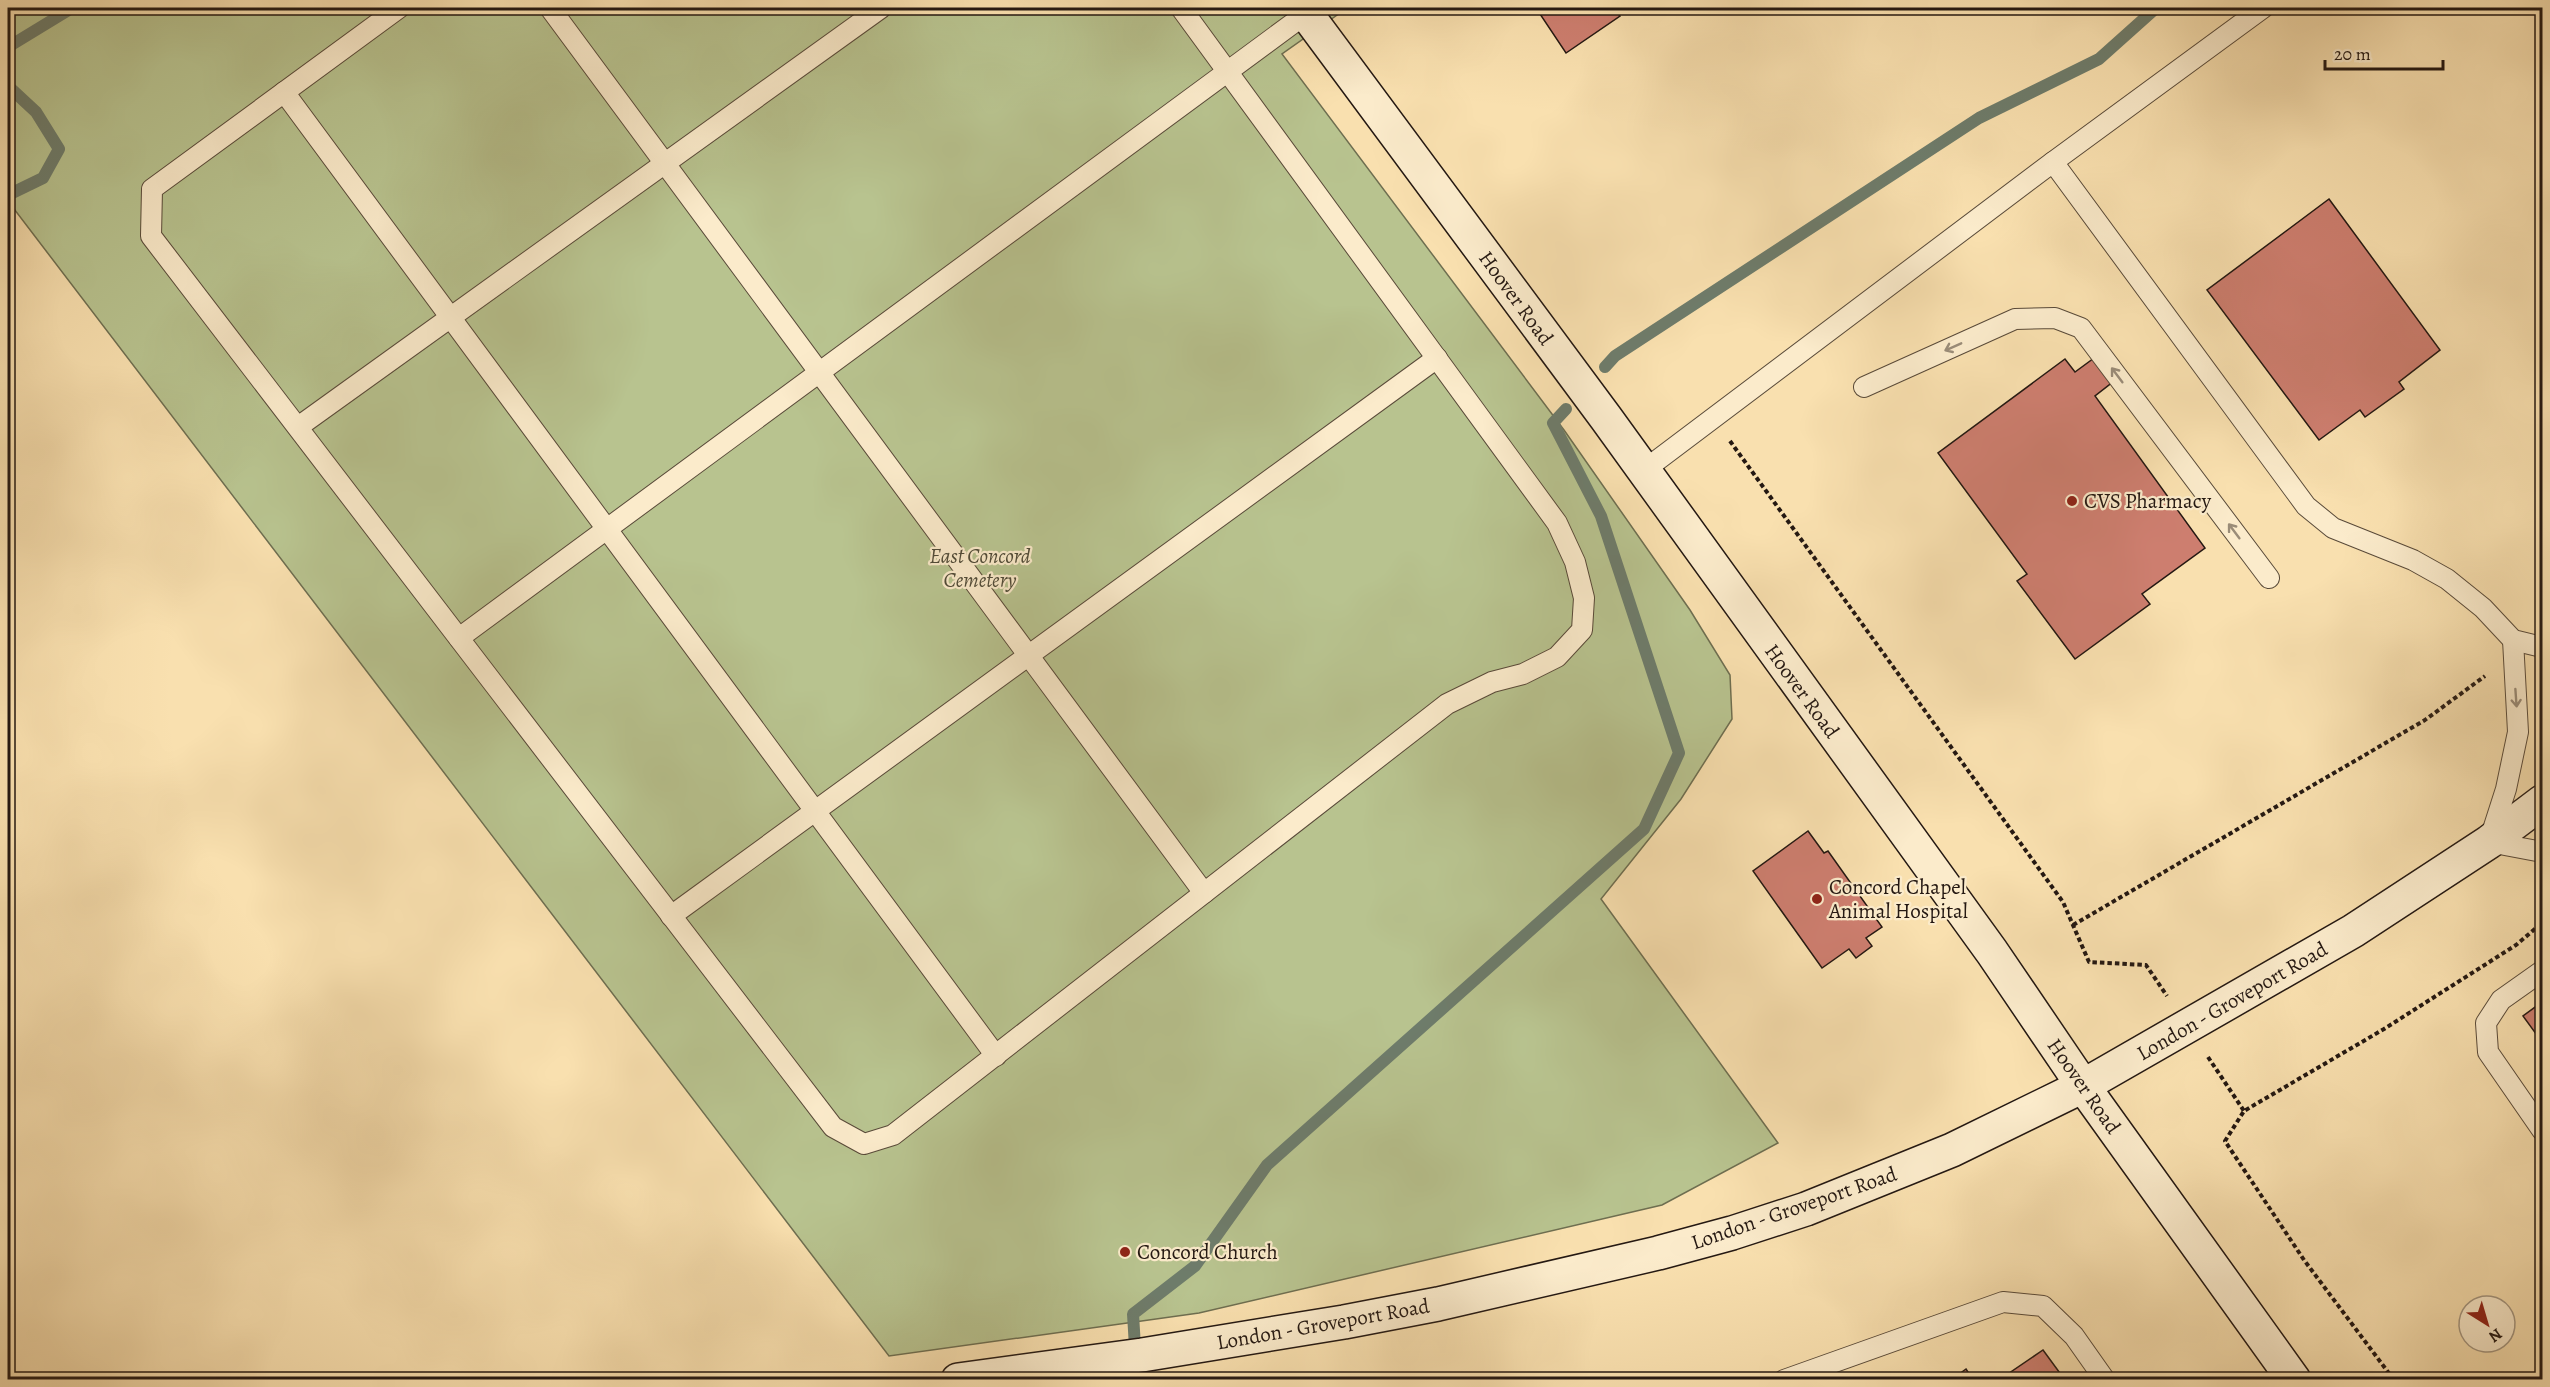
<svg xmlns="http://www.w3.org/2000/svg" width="2550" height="1387" font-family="Alegreya,serif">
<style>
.green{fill:#b8c38f;stroke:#6e6e50;stroke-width:1.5}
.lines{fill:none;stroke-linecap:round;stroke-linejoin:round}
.stream{stroke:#6e7c6b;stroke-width:12}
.building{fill:#cd7e6f;stroke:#241812;stroke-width:1.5}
.lane-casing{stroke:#594a39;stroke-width:22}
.secondary-casing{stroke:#241812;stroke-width:36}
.path{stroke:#241812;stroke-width:4;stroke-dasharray:4.5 3;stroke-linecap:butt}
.lane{stroke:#fbebcb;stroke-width:20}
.secondary{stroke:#fbebcb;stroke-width:33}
.oneway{stroke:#9a8c78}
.poi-dot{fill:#8f2418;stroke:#fbebcb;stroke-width:2}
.labels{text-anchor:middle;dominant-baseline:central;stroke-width:4.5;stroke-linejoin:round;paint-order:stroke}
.street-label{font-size:21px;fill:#241812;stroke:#fbebcb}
.poi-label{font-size:21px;fill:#241812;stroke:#fbebcb;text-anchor:start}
.park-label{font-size:21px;font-style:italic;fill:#504b38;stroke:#fbebcb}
</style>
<rect width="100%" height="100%" fill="#f9e0af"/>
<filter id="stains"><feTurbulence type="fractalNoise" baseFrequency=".00333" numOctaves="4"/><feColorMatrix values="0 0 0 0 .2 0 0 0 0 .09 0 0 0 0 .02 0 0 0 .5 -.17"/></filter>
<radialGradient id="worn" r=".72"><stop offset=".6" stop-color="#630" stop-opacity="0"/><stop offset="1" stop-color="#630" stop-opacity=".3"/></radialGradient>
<polygon class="green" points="8,8 1347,8 1282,54 1564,430 1690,610 1730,675 1732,719 1681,799 1601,899 1778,1143 1662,1205 1199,1313 889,1356 8,201"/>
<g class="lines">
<g class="stream">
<polyline points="8,47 72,8"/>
<polyline points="8,86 36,112 59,149 43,178 8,195"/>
<polyline points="1605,367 1615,356 1979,118 2099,59 2156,8"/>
<polyline points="1137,1380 1133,1314 1195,1266 1267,1165 1644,829 1679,753 1601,516 1553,423 1566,409"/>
</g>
</g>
<g class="building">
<polygon points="1543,8 1614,8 1620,16 1566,53 1538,11"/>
<polygon points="2329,199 2440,350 2399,382 2404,389 2365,417 2360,410 2319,440 2207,290"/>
<polygon points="2105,350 2123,374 2095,396 2205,548 2142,594 2150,604 2075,659 2017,581 2027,574 1938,453 2065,359 2075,372"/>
<polygon points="1808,831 1824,853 1828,851 1882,927 1866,938 1872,946 1856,958 1849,949 1822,968 1753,871"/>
<polygon points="2542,1002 2542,1042 2523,1016"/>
<polygon points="2043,1350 2065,1380 1999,1380"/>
<polygon points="1966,1369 1973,1380 1951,1380"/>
</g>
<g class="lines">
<defs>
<g id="lane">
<polyline points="399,8 152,189 151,236 833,1127 864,1144 893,1135 1447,704 1492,682 1523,674 1557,657 1582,630 1584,598 1575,562 1557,523 1181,8"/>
<polyline points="550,8 1204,893"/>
<polyline points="284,92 996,1056"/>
<polyline points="2053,162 2263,8"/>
<polyline points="1864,387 2015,319 2055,318 2081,328 2269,578"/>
<polyline points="298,427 881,8"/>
<polyline points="1643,471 2053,162 2306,506 2333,528 2413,560 2447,579 2483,608 2513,640 2542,647"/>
<polyline points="459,638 1307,13"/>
<polyline points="2513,640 2518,732 2506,789 2489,842 2542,852"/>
<polyline points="671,916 1437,358"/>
<polyline points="2542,971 2501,1000 2486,1023 2488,1052 2542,1130"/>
<polyline points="1784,1380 2003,1302 2043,1306 2074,1336 2105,1380"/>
</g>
<g id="secondary">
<polyline points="1302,8 1606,418 1992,952 2083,1086 2294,1380"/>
<polyline points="958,1380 1142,1355 1344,1322 1438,1304 1658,1253 1732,1233 1806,1209 1952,1150 2083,1086 2353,931 2489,842 2542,802"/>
</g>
</defs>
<use href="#lane" class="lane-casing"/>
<use href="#secondary" class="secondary-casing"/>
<g class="path">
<polyline points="1730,441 2063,902 2089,962 2146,965 2167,996"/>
<polyline points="2073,925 2425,720 2485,676"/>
<polyline points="2208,1057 2244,1111"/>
<polyline points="2394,1380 2304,1260 2225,1141 2244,1111 2384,1029 2516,945 2542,923"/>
</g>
<use href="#lane" class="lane"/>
<use href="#secondary" class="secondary"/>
</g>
<defs><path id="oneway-shaft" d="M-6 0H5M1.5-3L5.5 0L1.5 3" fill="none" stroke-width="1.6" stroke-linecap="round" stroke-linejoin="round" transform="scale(1.5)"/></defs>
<g class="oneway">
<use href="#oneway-shaft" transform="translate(1953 347) rotate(156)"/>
<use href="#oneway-shaft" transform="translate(2117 375) rotate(-127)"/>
<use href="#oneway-shaft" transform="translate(2234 531) rotate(-127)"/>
<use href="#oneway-shaft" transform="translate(2516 698) rotate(86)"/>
</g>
<g class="poi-dot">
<circle cx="2072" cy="501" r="6"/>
<circle cx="1817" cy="899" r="6"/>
<circle cx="1125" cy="1252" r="6"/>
</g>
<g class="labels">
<g class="street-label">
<text transform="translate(1516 298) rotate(54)">Hoover Road</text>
<text transform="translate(1802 691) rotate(54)">Hoover Road</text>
<text transform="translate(2232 1001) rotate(-30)">London - Groveport Road</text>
<text transform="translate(2084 1086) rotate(55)">Hoover Road</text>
<text transform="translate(1794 1208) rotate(-19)">London - Groveport Road</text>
<text transform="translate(1323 1324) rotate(-10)">London - Groveport Road</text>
</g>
<g class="poi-label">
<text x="2084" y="501">CVS Pharmacy</text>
<text x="1829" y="887">Concord Chapel<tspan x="1829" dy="24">Animal Hospital</tspan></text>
<text x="1137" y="1252">Concord Church</text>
</g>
<g class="park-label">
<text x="980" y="556">East Concord<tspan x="980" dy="24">Cemetery</tspan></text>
</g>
</g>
<rect width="2550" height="1387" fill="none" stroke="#f9e0af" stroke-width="30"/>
<rect x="9" y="9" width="2532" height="1369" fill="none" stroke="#241812" stroke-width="3"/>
<rect x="15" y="15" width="2520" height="1357" fill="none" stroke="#241812" stroke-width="1.5"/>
<g transform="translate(2487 1324) rotate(143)"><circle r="28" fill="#fbebcb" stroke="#a59781" stroke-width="1.5"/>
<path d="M0-4.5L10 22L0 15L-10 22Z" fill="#8f2418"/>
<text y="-9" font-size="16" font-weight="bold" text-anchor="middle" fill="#241812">N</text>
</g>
<path d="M2325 60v9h118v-9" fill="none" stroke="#241812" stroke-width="3"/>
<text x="2334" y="60" font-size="18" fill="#241812" stroke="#fbebcb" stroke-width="4.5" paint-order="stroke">20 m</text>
<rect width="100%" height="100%" filter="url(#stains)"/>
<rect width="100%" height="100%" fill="url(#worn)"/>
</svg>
